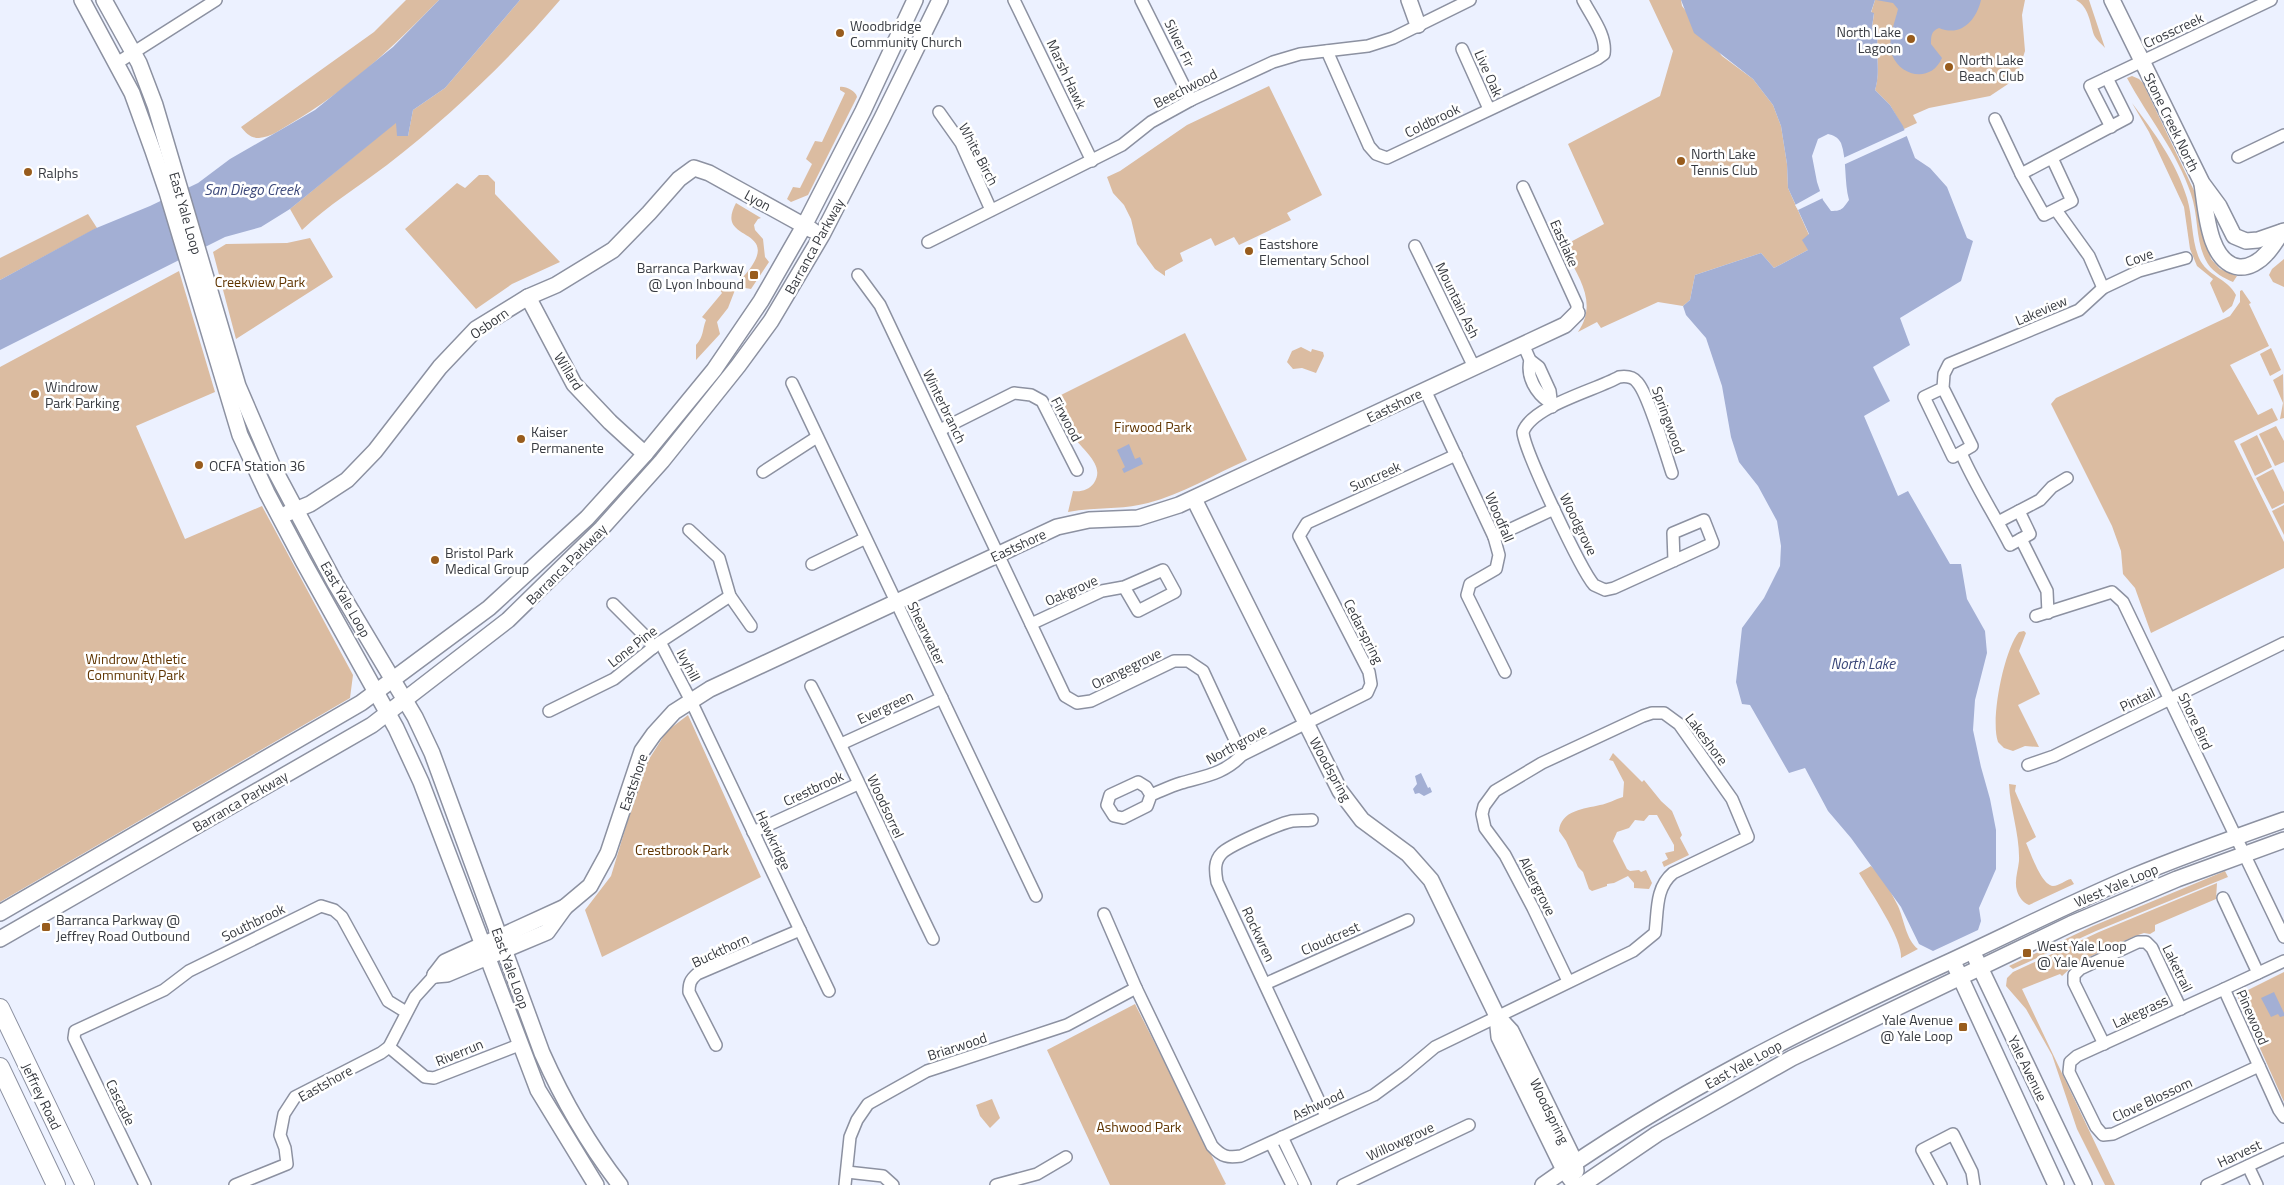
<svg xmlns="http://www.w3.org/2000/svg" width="2284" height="1185" font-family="'Titillium Web',sans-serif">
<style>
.green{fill:#dbbca1}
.water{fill:#a3afd4;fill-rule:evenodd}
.pier{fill:#ecf1ff}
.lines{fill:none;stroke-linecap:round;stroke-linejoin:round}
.street-casing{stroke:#8c91a1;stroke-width:14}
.secondary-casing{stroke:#8c91a1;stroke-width:18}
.primary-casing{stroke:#8c91a1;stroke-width:20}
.street{stroke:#fff;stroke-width:11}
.secondary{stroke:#fff;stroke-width:15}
.primary{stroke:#fff;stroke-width:18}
.poi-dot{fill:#985c1d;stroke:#fff;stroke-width:2}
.labels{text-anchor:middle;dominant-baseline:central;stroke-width:5;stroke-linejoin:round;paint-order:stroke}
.poi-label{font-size:14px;fill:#383b41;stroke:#fff;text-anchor:start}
.street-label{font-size:14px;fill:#383b41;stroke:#fff}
.park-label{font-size:14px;fill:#5f3400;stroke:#fff}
.water-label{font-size:15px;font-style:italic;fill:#394678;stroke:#fff}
</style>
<rect width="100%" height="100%" fill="#ecf1ff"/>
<g class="green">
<path d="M406,0h33c-45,46 -93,92 -149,124 -10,6 -19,13 -31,14 -9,0 -13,-5 -18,-11l133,-95z"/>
<path d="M520,0h40c-52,61 -110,116 -173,165 -29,22 -59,40 -85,65l-12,-21 106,-87 12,14 5,-26 32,-22z"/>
<path d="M1649,0h32l1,6 40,50 31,23 20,26 8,21 6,38 1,24 21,47 -1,15 -34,18 -13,-15 -66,22 -5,25 -7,6 -25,-4 -57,26 -4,-6 -19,10c21,-31 -1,-56 -15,-86l41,-22 -36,-80 92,-48 13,-45z"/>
<path d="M1875,0h150l-3,15 3,36 -7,22 -10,11 -18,12 -61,12 -16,7 4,8 -13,6 -14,-24 -15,-15c6,-18 0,-37 3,-56l-6,-7 2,-13 -3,-1z"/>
<path d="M2076,0h13l16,48c-3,-4 -9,-8 -11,-13 -4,-12 -5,-28 -18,-35z"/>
<path d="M2132,76l7,3 4,4 55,116 13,60 9,10 17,7 -4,6c-9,-4 -19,-9 -25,-18 -13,-20 -9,-47 -17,-70 -14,-42 -43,-77 -64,-116z"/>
<polygon points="1269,86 1322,195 1287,213 1291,220 1239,245 1234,237 1215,246 1211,238 1180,253 1183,261 1165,271 1165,276 1155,269 1137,244 1131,219 1124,205 1113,193 1107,177 1120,171 1187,125"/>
<path d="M840,87c5,-1 16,4 17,10l-49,98 -17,7 -4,-3 6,-12 7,1 12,-24 -6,-5 9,-18 7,1 23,-49 -5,-3z"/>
<path d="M2132,103c22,29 44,59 55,95 6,20 4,41 12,60 8,18 28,20 37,37l-4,11 -9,7 -13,-30 3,-4 -16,-13 -7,-17 -6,-42 -35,-75z"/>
<polygon points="479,175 488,175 495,182 495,194 560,262 512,284 476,309 405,229 457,183 465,188"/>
<path d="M736,203l25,15 -3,1 -4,6 1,5 8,9 2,18 4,5 -18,27 -12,-2 -4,3 -7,18 -11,14 3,12 -24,26v-15c8,-9 6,-15 10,-25l-4,-3 20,-24 -2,-3 8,-8 6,2c8,-5 14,-12 19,-20 17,-28 -16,-27 -21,-42 -2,-6 1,-13 4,-19z"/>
<polygon points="88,214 97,228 0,280 0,258"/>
<polygon points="310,238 333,277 236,339 213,252 226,244 287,243"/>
<polygon points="2284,259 2284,287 2273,282 2269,275 2272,269"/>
<polygon points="179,271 215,392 136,426 185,539 262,506 353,675 350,698 0,902 0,367"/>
<polygon points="2242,290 2251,303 2249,304 2269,346 2230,365 2258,415 2272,408 2278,420 2234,441 2284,542 2284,568 2151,633 2135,588 2123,574 2121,551 2112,526 2051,404 2056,398 2230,316 2240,302 2240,291"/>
<path d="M1185,333l62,127c-32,14 -65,34 -99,43 -26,7 -54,4 -80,9l5,-21c8,1 16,-1 21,-8 12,-18 -12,-33 -20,-46 -7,-13 -13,-26 -19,-39z"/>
<polygon points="1301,347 1311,352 1312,349 1323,352 1324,356 1316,373 1302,368 1293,369 1287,362 1292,351"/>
<polygon points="2271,348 2281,370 2270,376 2260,354"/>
<polygon points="2283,374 2284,418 2280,419 2283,403 2273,380"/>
<polygon points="2276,426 2284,441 2284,462 2275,466 2259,434"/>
<polygon points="2257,435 2272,467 2255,476 2240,444"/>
<polygon points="2273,469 2284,492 2284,503 2272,509 2256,478"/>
<polygon points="2284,505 2284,535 2272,511"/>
<path d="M2024,631l2,2 -7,18 21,43 -22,11 21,42 -14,-1 -12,5 -9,-3 -6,-6c-8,-22 6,-92 21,-110z"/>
<polygon points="688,715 761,877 602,957 585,910 611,876 644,767 667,731"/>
<path d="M1613,753l29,29 2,-2 17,21 11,10 10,24 -2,3 9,17 -25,12 -2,-5 6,-3 -3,-6 9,-2v-6l-17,-30h-8l-5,6 -9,-1 -6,8 -12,4 -4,9 14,28 3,2 9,-1 2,2 5,-2 6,13 -3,6 -15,-1v-5l-6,-7 -14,7 -7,1v2l-15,5 -3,-2 -6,-17 -5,-5 -12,-26 -7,-10c2,-21 25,-22 41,-26 8,-1 15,-6 23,-8l1,-15 -11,-21 -4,-1z"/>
<path d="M2009,784l7,1 -1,6 3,7 18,39 -10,6c5,10 15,42 27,43 6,0 12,-6 18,-7l3,5 -45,21c-6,-2 -10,-8 -12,-14 -3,-10 1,-20 2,-30 1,-26 -9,-52 -10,-77z"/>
<path d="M1871,866c12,11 20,26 27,40 6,13 8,34 20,43l-17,9c2,-19 -31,-67 -42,-85z"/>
<polygon points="2225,871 2228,877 2096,931 2013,969 2009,966 2093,926"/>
<polygon points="2217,883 2216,899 2155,925 2155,931 2150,934 2144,933 2135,936 2076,963 2062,976 2060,974 2022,989 2115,1185 2105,1185 2077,1129 2052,1055 2026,1009 2006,986 2007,978 2013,972 2099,932"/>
<polygon points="2284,972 2284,1102 2238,999 2240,994"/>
<polygon points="1135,1004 1226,1184 1224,1185 1110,1185 1047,1050"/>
<polygon points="992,1099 1000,1118 990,1128 980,1116 976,1105"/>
</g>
<g class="water">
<polygon points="439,0 520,0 445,88 413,110 408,136 397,136 396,123 290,209 261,227 225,237 0,350 0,280 94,229 150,206 198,183 230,159 315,110 393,47"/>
<path d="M1681,0h194l-4,12 3,1 -2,14 6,7c-3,19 3,38 -3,56l15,15 13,21 12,32 15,10 17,19 20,51 6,3 -12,40 -61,37 10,27 -37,22 17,34 -26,15 34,80 10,-5 42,73h11l6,35 18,32 2,22 -12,47 -2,30 8,37 9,32 6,31v39l-17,39 2,13 -3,9 -45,21 -14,-7 -18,-37 -50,-69 -23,-27 -23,-43 -16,5 -39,-68 -8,-1 -6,-22 6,-54 22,-30 16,-32 1,-20 -4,-25 -19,-35 -19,-24 -8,-25 -9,-51 -16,-48 -20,-23 -3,-9 7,-6 5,-25 66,-22 13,15 34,-18 -6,-10 7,-6 -21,-46 -1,-24 -6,-38 -8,-21 -20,-26 -59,-46zM1828,134c5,1 10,3 13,9 6,16 3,39 8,57 -6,8 -6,11 -18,11l-8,-11 -6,-18 -5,-26 6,-17z"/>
<path d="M1876,0h105c-5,21 -20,37 -42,28 -8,3 -8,8 -8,16l11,14c-11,25 -41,19 -50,-3 -5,-14 3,-33 6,-46l-5,-6z"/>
<polygon points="1129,444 1135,459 1140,457 1143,464 1124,473 1122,469 1125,467 1117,450"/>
<polygon points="1421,773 1428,788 1430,787 1432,792 1424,796 1419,793 1415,794 1413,789 1417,784 1415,776"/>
<polygon points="2274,992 2284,1013 2284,1016 2280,1017 2278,1014 2271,1017 2261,998"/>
</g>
<g class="pier">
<polygon points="1907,129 1909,135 1841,166 1841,159"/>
<polygon points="1822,190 1825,197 1798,210 1795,205"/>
</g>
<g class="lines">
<defs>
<g id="street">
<polyline points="1014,0 1092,161"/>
<polyline points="1141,0 1191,100"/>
<polyline points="1462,49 1489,109"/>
<path d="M1327,51l42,95 7,8 11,4 210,-99 7,-5c3,-19 -13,-38 -21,-54"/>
<polyline points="117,63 216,0"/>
<polyline points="939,112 961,143 991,210"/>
<polyline points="1995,119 2021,174"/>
<polyline points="2111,127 2090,86 2271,0"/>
<polyline points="2238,157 2284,135"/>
<polyline points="2052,158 2072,201 2044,215 2021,174 2127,118 2107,78"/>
<polyline points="1523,187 1577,305 1577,313"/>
<polyline points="2056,210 2089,256 2103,288"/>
<polyline points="928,242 1122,145 1151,122 1191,100 1273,62 1300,54 1368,46 1393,38 1470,0"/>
<polyline points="1415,246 1474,367"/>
<polyline points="858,275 880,305 1065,696 1077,703 1091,701 1174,661 1188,661 1203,671 1242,755"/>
<polyline points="1523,344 1530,360 1539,367 1550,391 1552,407"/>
<path d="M1530,360c-4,17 6,33 19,42"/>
<polyline points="792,383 1036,896"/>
<polyline points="1943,388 1924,397 1953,457 1972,446 1943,388 1944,374 1949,364 2079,310 2103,288 2139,271 2186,258"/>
<polyline points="1425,390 1494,537 1499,555 1496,569 1470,584 1467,595 1505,672"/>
<polyline points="940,430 1014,393 1031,395 1042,401 1077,470"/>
<path d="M1961,453c14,32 33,61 49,92l20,-11 -11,-23"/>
<polyline points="763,472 817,437"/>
<path d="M1672,473c-6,-18 -24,-80 -35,-91 -4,-5 -11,-6 -18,-5 -23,13 -87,29 -96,55 1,18 58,138 71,153l11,5 9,-2 99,-45 -9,-23 -31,13 1,28"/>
<polyline points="1998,522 2040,500 2052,487 2067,478"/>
<polyline points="689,530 719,558 730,596 751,626"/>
<polyline points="1494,537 1554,509"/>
<polyline points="2021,539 2047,591 2048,613"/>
<polyline points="812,564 864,539"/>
<polyline points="613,604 648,639 653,648"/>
<polyline points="2036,616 2112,592 2123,602 2284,937"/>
<polyline points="1031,624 1102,591 1124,587 1163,570 1175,592 1138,611 1124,587"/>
<polyline points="660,642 691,701 829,991"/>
<path d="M811,686c43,83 81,169 122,253"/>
<polyline points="549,711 614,679 660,642 730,596"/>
<polyline points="841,744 942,698"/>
<polyline points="2028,765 2054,756 2284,643"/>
<path d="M1151,795l-5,-8 -8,-5 -28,13 -3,10 7,11 9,2 24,-12 4,-11c10,-4 20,-9 30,-12 24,-7 43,-9 61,-28l125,-62 4,-9 -2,-12 -70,-136 8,-13 149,-68"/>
<path d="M1312,820c-7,1 -13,0 -20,1 -11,2 -62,24 -70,32 -8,8 -7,18 -5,29l109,234"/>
<polyline points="753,832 858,784"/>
<polyline points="2223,898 2258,973"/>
<path d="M1104,914l32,74 76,158c10,11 16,12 29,10l133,-61 30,-22 31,-26 198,-96 22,-18c3,-22 0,-45 18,-60l75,-36 -16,-38 -53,-75 -15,-11h-12l-9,3 -101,47 -47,28 -11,15 -2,8 3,14 20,27 28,53 35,73"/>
<polyline points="2284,961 2224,989 2279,1110 2284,1117"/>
<polyline points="1265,984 1408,920"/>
<polyline points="2224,989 2077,1056 2070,1062 2069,1072 2096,1127 2103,1135 2113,1134 2259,1066"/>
<polyline points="2104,1044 2074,983 2074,975 2080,969 2138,942 2146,942 2152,948 2181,1009"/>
<path d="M716,1045l-27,-53c0,-8 1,-12 8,-18l103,-44"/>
<polyline points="389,1047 425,1077 434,1078 519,1045"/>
<polyline points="1282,1137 1305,1185"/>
<polyline points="1271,1143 1292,1185"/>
<polyline points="2248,1166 2257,1185"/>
<polyline points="847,1172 883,1176 893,1185"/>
<polyline points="145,1185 74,1038 75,1031 164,990 189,971 321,906 334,910 342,917 388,1001 406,1012"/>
<polyline points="235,1185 287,1164 285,1148 280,1135 284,1114 295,1097 381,1053 389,1047 415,997 435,975"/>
<polyline points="845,1185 850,1137 857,1120 868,1104 927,1071 1067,1025 1136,988"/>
<polyline points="996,1185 1037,1174 1066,1157"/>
<polyline points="1343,1185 1469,1125"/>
<polyline points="1941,1185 1922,1150 1953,1134 1972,1172 1974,1185"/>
<polyline points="2207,1185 2284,1149"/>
</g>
<g id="secondary">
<polyline points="82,0 132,93 153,151 167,192 240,435 267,493 303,561 396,728 421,782 538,1090 596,1185"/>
<path d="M104,0l35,63 16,42 83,281 34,79 63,118 80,134 17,36 110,300c21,47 47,92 78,132"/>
<polyline points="1409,0 1418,25"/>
<polyline points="2112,0 2202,183 2219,206 2234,236 2246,241 2258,240 2284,231"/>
<path d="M2202,184c4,25 6,79 37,83 10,1 21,-6 27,-13 6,-6 11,-15 16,-22"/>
<polyline points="528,297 574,384 610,422 645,454"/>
<polyline points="1194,499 1340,791 1362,820 1408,854 1431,880 1497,1016 1499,1037 1564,1170 1575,1185"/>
<polyline points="288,513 310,504 347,480 375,451 440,367 476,329 528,297 556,285 613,250 649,213 679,179 694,168 709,173 812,230"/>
<polyline points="0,913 361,703 489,608 587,518 645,454 714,370 761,301 804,226 863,111 915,0"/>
<polyline points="0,939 372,725 508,620 602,528 662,461 738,366 771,321 822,235 882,118 940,0"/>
<polyline points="1976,959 2084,1185"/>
<polyline points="1956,968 2056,1185"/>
<polyline points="435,975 445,962 565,907 590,886 608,853 642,751 654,734 674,712 710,689 1057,527 1089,520 1138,518 1179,505 1565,325 1577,313"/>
<polyline points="435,975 447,974 547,932 565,907"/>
<polyline points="1497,1016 1511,1031 1575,1162 1576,1171"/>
<path d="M1543,1185c126,-90 268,-160 408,-224 60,-28 120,-58 181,-84 50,-21 101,-39 152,-57"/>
<polyline points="1582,1185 1657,1134 1792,1058 2071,924 2177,879 2284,840"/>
</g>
<g id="primary">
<polyline points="0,1008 85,1185"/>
<polyline points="0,1067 56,1185"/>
</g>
</defs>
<use href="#street" class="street-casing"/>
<use href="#secondary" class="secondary-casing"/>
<use href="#primary" class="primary-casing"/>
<use href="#street" class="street"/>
<use href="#secondary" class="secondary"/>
<use href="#primary" class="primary"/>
</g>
<g class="poi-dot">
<circle cx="840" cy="33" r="5"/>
<circle cx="1911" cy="39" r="5"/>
<circle cx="1949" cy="67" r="5"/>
<circle cx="1681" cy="161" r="5"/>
<circle cx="28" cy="172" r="5"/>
<circle cx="1249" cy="251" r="5"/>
<rect x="749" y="270" width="10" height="10" rx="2.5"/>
<circle cx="35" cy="394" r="5"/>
<circle cx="521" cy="439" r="5"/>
<circle cx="199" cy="465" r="5"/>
<circle cx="435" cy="560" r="5"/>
<rect x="41" y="922" width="10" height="10" rx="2.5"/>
<rect x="2022" y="948" width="10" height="10" rx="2.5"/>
<rect x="1958" y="1022" width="10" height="10" rx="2.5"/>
</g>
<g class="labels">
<g class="poi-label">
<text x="850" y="25">Woodbridge<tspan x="850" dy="16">Community Church</tspan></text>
<text x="1901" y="31" text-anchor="end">North Lake<tspan x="1901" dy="16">Lagoon</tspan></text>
<text x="1959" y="59">North Lake<tspan x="1959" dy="16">Beach Club</tspan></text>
<text x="1691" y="153">North Lake<tspan x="1691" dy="16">Tennis Club</tspan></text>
<text x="38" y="172">Ralphs</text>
<text x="1259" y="243">Eastshore<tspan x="1259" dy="16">Elementary School</tspan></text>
<text x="744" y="267" text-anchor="end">Barranca Parkway<tspan x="744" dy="16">@ Lyon Inbound</tspan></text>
<text x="45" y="386">Windrow<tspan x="45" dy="16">Park Parking</tspan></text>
<text x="531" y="431">Kaiser<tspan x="531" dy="16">Permanente</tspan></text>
<text x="209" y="465">OCFA Station 36</text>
<text x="445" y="552">Bristol Park<tspan x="445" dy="16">Medical Group</tspan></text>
<text x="56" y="919">Barranca Parkway @<tspan x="56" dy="16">Jeffrey Road Outbound</tspan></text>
<text x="2037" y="945">West Yale Loop<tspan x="2037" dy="16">@ Yale Avenue</tspan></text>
<text x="1953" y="1019" text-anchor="end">Yale Avenue<tspan x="1953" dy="16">@ Yale Loop</tspan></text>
</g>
<g class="street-label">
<text transform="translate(2173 30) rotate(-25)">Crosscreek</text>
<text transform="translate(1180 43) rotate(64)">Silver Fir</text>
<text transform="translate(1489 73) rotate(66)">Live Oak</text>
<text transform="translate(1067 74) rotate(65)">Marsh Hawk</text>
<text transform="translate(1185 88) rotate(-27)">Beechwood</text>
<text transform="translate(1432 120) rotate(-26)">Coldbrook</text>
<text transform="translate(2172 122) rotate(64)">Stone Creek North</text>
<text transform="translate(979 154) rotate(62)">White Birch</text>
<text transform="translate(758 200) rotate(29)">Lyon</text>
<text transform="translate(186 213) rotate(74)">East Yale Loop</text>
<text transform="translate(1565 243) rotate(66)">Eastlake</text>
<text transform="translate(814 246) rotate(-61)">Barranca Parkway</text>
<text transform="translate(2139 257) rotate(-19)">Cove</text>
<text transform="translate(1458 300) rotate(64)">Mountain Ash</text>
<text transform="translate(2041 310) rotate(-23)">Lakeview</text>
<text transform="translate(489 323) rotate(-35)">Osborn</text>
<text transform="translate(569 371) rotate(58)">Willard</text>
<text transform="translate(1394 405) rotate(-26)">Eastshore</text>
<text transform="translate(945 406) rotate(64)">Winterbranch</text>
<text transform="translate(1067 419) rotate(62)">Firwood</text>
<text transform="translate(1669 420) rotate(70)">Springwood</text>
<text transform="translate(1375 476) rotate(-24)">Suncreek</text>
<text transform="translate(1500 517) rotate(67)">Woodfall</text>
<text transform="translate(1579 524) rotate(64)">Woodgrove</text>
<text transform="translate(1018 545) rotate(-25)">Eastshore</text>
<text transform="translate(566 564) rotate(-45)">Barranca Parkway</text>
<text transform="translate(1071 590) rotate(-24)">Oakgrove</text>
<text transform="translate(346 599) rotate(60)">East Yale Loop</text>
<text transform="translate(1364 631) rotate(63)">Cedarspring</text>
<text transform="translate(927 633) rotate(64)">Shearwater</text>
<text transform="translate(632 646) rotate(-38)">Lone Pine</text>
<text transform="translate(689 665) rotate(62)">Ivyhill</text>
<text transform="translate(1126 668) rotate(-26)">Orangegrove</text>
<text transform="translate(2137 699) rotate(-26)">Pintail</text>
<text transform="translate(885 707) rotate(-25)">Evergreen</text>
<text transform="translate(2196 721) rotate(65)">Shore Bird</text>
<text transform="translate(1707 739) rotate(53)">Lakeshore</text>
<text transform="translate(1236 744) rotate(-29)">Northgrove</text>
<text transform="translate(1331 769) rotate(61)">Woodspring</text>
<text transform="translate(633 782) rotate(-71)">Eastshore</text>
<text transform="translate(813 788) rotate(-25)">Crestbrook</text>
<text transform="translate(240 801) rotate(-30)">Barranca Parkway</text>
<text transform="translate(886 806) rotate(65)">Woodsorrel</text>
<text transform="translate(774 840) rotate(65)">Hawkridge</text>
<text transform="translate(2116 885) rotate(-23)">West Yale Loop</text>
<text transform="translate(1538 886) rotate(63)">Aldergrove</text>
<text transform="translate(253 922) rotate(-26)">Southbrook</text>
<text transform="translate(1259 934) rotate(65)">Rockwren</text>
<text transform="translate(1330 938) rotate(-24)">Cloudcrest</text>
<text transform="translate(720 950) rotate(-25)">Buckthorn</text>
<text transform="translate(511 968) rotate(70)">East Yale Loop</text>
<text transform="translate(2178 968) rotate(64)">Laketrail</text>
<text transform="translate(2140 1011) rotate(-25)">Lakegrass</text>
<text transform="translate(2253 1017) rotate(66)">Pinewood</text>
<text transform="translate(957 1046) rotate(-18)">Briarwood</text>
<text transform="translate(459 1052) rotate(-22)">Riverrun</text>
<text transform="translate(1743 1064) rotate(-29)">East Yale Loop</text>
<text transform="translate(2028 1068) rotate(64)">Yale Avenue</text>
<text transform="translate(325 1083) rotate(-29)">Eastshore</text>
<text transform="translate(42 1096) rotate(64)">Jeffrey Road</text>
<text transform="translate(2152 1099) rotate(-25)">Clove Blossom</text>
<text transform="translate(121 1102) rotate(64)">Cascade</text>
<text transform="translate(1318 1104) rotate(-25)">Ashwood</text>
<text transform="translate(1550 1111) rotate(64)">Woodspring</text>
<text transform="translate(1400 1141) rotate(-25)">Willowgrove</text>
<text transform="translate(2239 1153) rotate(-25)">Harvest</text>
</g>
<g class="park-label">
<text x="260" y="281">Creekview Park</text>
<text x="1153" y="426">Firwood Park</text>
<text x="136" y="658">Windrow Athletic<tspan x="136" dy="16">Community Park</tspan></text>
<text x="682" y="849">Crestbrook Park</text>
<text x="1139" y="1126">Ashwood Park</text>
</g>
<g class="water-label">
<text x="252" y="189">San Diego Creek</text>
<text x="1863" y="663">North Lake</text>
</g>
</g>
</svg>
